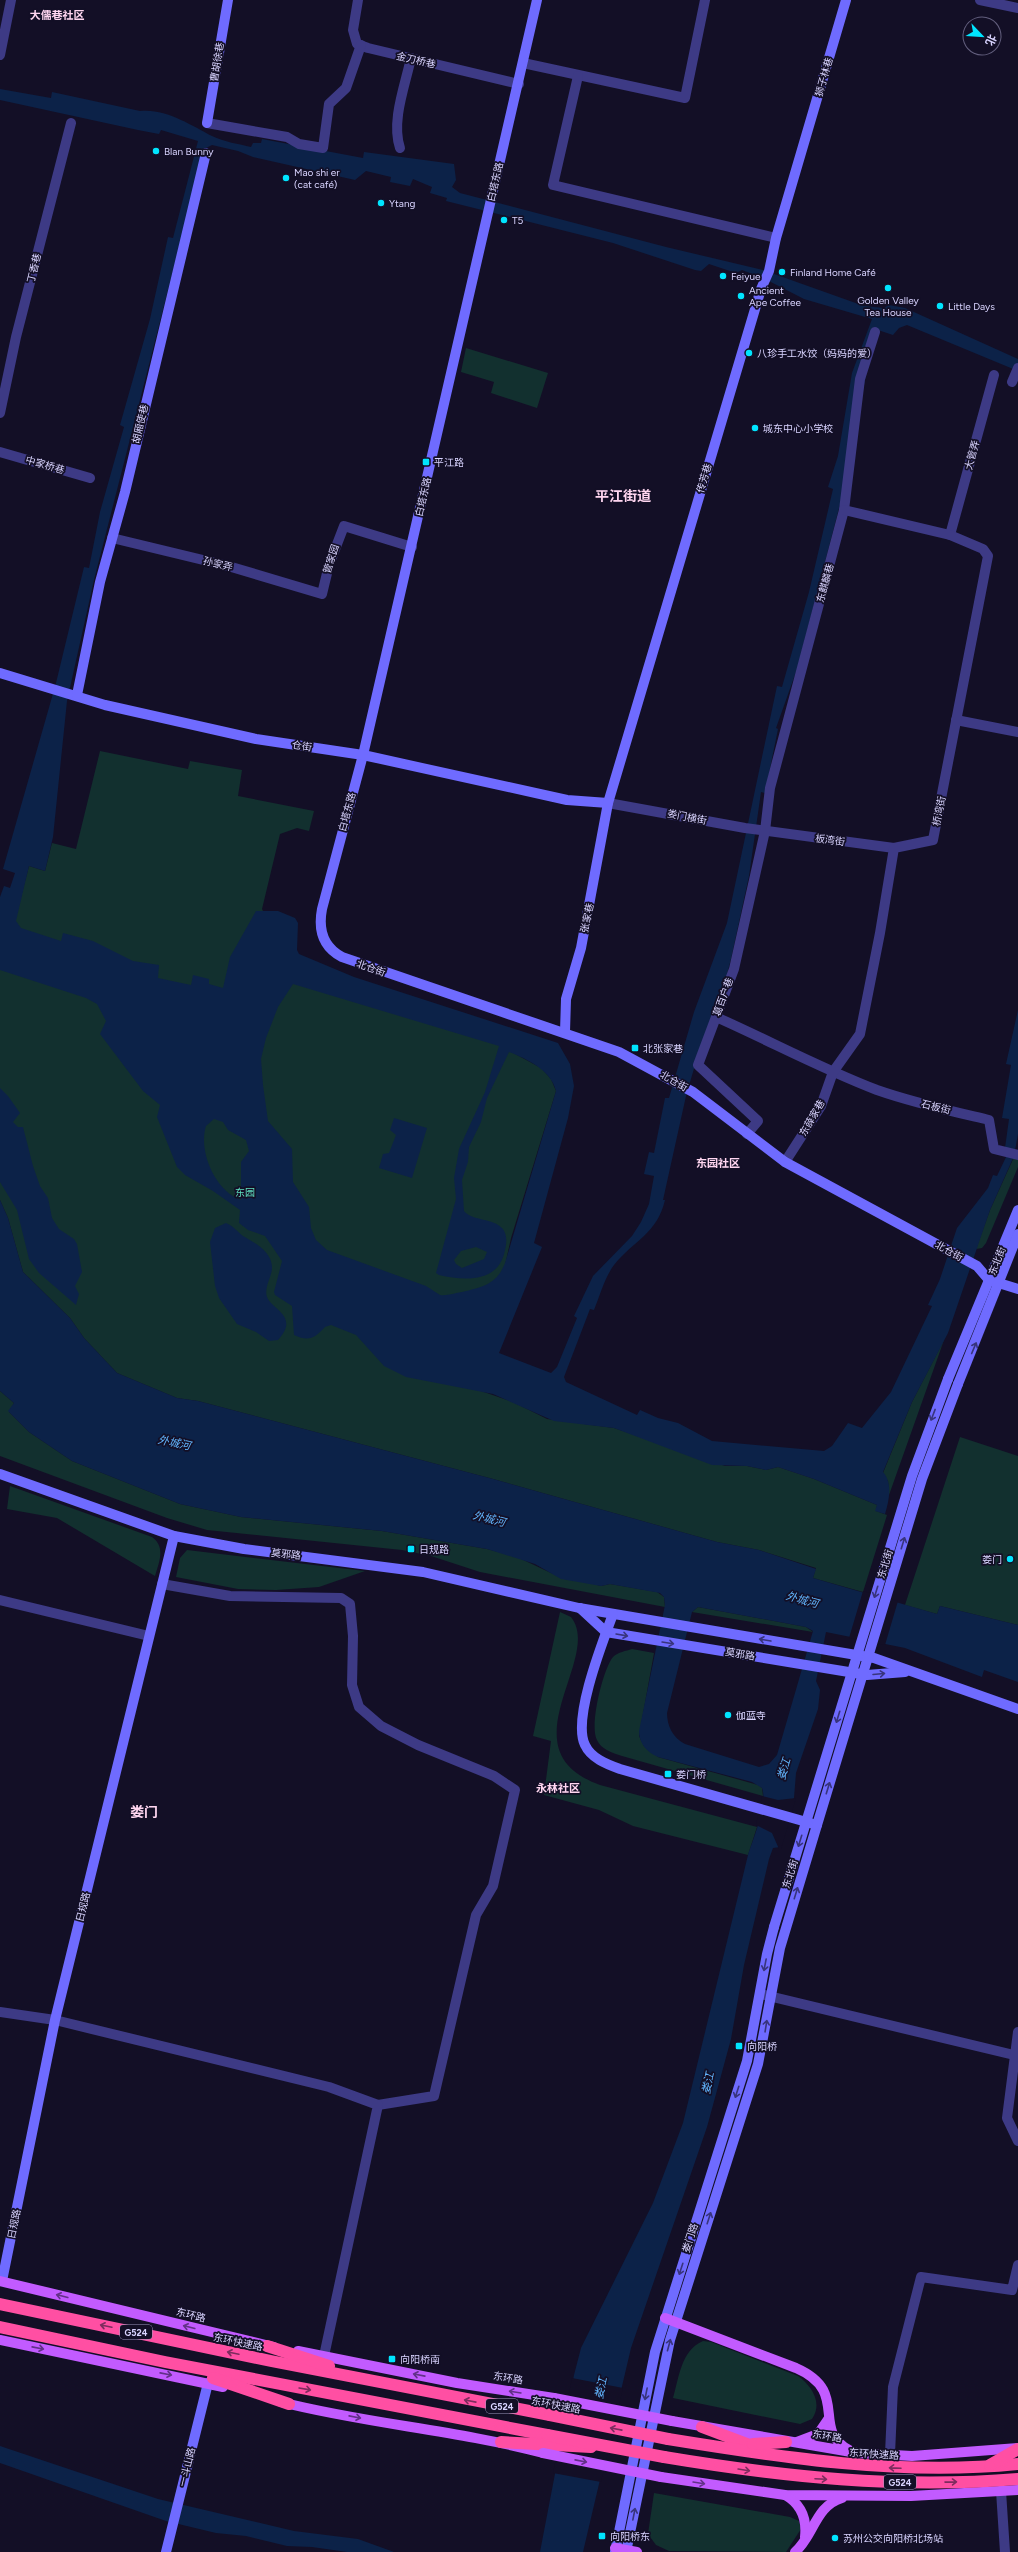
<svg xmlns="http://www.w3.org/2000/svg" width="1018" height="2552" font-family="Figtree,'Noto Sans SC',sans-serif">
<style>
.green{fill:#12302f}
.water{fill:#0c2248;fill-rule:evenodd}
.pier{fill:#130f26}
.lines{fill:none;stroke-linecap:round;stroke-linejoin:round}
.street{stroke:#3d3a85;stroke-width:10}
.secondary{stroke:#6f6bff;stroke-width:10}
.primary{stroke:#c25bff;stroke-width:10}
.highway{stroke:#ff4fa3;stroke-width:12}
.secondary-bridge{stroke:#6f6bff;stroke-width:10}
.primary-bridge{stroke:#c25bff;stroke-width:10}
.highway-bridge{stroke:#ff4fa3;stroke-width:12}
.oneway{stroke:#38347d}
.oneway2{stroke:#623188}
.oneway3{stroke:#7d2c5e}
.poi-dot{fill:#00e5ff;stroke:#130f26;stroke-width:1.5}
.labels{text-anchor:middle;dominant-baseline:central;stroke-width:3.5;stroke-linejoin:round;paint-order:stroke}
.shield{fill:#130f26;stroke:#9e99be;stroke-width:1}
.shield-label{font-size:9px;font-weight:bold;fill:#d9d4ff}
.street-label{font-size:10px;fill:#d9d4ff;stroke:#130f26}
.poi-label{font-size:10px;fill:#d9d4ff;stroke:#130f26;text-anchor:start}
.park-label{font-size:10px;fill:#5fe0c0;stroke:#130f26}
.neighbourhood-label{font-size:11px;font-weight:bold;fill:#ffd6f0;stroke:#130f26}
.water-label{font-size:11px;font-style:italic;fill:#62b6ff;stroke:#130f26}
.district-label{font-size:14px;font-weight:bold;fill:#ffd6f0;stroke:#130f26}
</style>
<rect width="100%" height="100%" fill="#130f26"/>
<g class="green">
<polygon points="466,348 548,373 537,408 491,393 494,382 461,372"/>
<polygon points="100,751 188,769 190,761 242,770 238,796 314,811 309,831 297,828 280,834 262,909 300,985 499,1045 541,1068 551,1079 556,1091 511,1238 478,1390 513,1402 547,1419 614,1428 725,1466 747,1466 766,1470 778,1467 814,1479 877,1505 876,1511 887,1515 863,1592 813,1578 816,1568 759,1550 717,1542 493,1479 198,1401 177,1398 117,1373 84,1338 70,1318 23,1272 8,1218 0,1200 0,947 16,916 29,866 45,871 52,843 76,849"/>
<polygon points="1014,1157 1018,1159 1018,1167 986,1243 982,1248 976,1249 990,1210"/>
<polygon points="944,1340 889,1495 888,1481 883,1473 912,1402"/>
<polygon points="0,1391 14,1403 9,1412 29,1432 72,1461 180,1504 241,1517 382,1531 487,1549 517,1557 551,1573 601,1586 610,1584 657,1592 664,1597 665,1607 480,1572 431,1556 402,1550 207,1530 167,1518 0,1456"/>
<polygon points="960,1437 1018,1456 1018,1625 940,1606 937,1614 905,1605"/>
<path d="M10,1486l142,51c14,10 7,25 3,39l-98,-58 -50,-9z"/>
<polygon points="187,1550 365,1571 319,1587 276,1590 238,1589 176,1577 180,1558"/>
<polygon points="698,1607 806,1627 813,1632 692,1612"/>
<path d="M560,1612l11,5c33,41 -68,133 29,168l157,42 -9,28 -115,-29 -34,-16 -55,-15 7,-54 -18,-5z"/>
<path d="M632,1649l22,4 -15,83 5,10 14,11 100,28 4,3 1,8 -141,-40c-10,-3 -21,-7 -25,-16 -8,-14 6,-71 16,-83 5,-5 13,-6 19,-8z"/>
<path d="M703,2341l8,1 87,34c14,10 25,27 14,43l-12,5 -127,-26c6,-20 8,-48 30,-57z"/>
<polygon points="654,2493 790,2517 799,2521 801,2529 786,2552 669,2551 656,2545 648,2534"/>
</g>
<g class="water">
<path d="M0,89l51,9 1,-6 88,19c25,-3 51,14 72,25 12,6 27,8 39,11l2,-4h8l1,-4 101,19 1,-6 90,12 2,16 -4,7 8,6 206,54 97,23 101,36 20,2 5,-3 16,3 113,51v12l-111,-46 -8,3 -6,7 -18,-6 -32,164 -46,176 -21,59 2,1 -13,64 -4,-1 -12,84 -18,83 -13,49 -18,40 -14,48 -23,104h2c-8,34 -31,40 -51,65 -9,12 -14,30 -20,45l-4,-1 -26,68 2,5 71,33 3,-5 18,8 20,5 34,18 112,10 8,-5 16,-23 14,5 29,-36 41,-86 -4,-1 12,-26 17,-51 31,-40 5,-13 4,1 10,-21 -2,-7 4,-29 -7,-1 9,-53 -5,-1 12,-54v124l-4,22 -24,54 -42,123 -36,69 -29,70c10,11 6,29 2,42l-10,-3 2,-6 -63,-26 -36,-12 -12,3 -19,-4 -35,-1 -98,-37 -60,-7 -61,-27 -87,-17 -22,-11 -28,-31 -25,-10 -6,2c-10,11 -16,15 -31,8l-2,-29 -17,-11 -1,-3 8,-31 -17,-25 -17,-6 -9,-7 1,-13 -27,-19 -28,-16 -8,-8 -20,-50 3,-12 -17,-14 -43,-57 6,-13 -9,-17 -11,-6 -86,-28v-73l4,-11 6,2 5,-15 -12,-4 53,-186 28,-116 5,1 11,-56 24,-85 -4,-2 30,-106 18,-82 5,1 25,-97 -37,-11 -2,4 -21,-4 -138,-30zM212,145l26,6 15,6 102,23 11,-9 25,6 -1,5 20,4 3,-7 19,8 -2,6 17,5 -1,3 167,42 82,27 6,1 8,-7 27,9 6,-3 23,9 39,20 68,20 -20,54 -14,83 -10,31 5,2 -24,103 -27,95 -5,-1 -50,237 -33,89 -25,86h-4l-11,55 -5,-1 -5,22 10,2 -5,28 -8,18 -9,14 -39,40 -19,40 3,2 -20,49 -6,6 -52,-20 43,-106 -8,-4 34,-125 6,-32 -4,-22 -12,-21 -204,-66 -55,-23 -2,-4 1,-27 -3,-5 -17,-7h-22l-26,46 -7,31 -14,-4v-5l-16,-4 -2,10 -33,-7 1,-13 -26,-4 -40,-20 -30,-8 -2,8 -40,-13 -5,-7 13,-55 16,5 8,-34 14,-136 27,-121 110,-431zM293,984l206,62 -14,46 -26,57 -5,29 2,21 -20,74 3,2c26,6 60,8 66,-25 2,-8 2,-15 -2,-21 -11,-12 -29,-7 -39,-18l-2,-31 6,-18 1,-15 12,-25 6,-24 22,-46c18,7 42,18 47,39l-51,172c-8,21 -22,24 -43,29 -7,1 -15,4 -22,3l-14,-9 -99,-36 -11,-10 -5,-12 -2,-21 -16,-25 -1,-33 -24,-28 -5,-36 -2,-26 5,-21 12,-31zM214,1119l9,3 5,8 18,10 3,11 -8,11v38c-26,-9 -43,-49 -35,-74zM476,1247l11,5 -3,7 -22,9 -6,-4 -2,-4 7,-9z"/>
<polygon points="0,1088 8,1096 20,1113 13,1122 18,1127 23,1127 33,1166 40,1186 48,1198 52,1218 59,1229 74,1239 77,1244 82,1272 75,1286 79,1294 76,1305 39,1273 29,1259 17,1210 0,1182"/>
<polygon points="394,1118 427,1128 412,1178 379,1168 383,1154 389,1153 396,1135 390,1130"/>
<path d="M0,1200l8,18 15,54 47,46 14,20 33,35 60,25 21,3 295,78 224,63 42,8 57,19 -3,9 124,36 3,-8 78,19v57l-34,-12 -2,7 -77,-29 -79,-16 -10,49 4,9 -2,19 -22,64 -2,25 -14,49 -7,1 -4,11 -25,106 -13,74 -24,88 -76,221 -48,204h-43l34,-177 7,-27 72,-145 30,-80 65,-268c5,-16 20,-51 14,-67l-10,-6 -94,-25c-11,-5 -19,-13 -19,-26l26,-126 -1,-8 -4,-4 -50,-9 -9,2 -40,-7 -26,-15 -48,-15 -105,-18 -141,-14 -61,-13 -108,-43 -43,-29 -21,-21 6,-8 -14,-12zM698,1607l108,20 7,4 -36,124 -8,9 -10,3 -74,-23c-12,-6 -18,-18 -18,-31l25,-101z"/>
<path d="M226,1223c7,3 11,8 17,13 12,7 30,16 29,33 -1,9 -8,19 -5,28 5,13 33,19 11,43l-9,1 -13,-9 -19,-8 -18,-26 -4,-12 -5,-44 5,-14z"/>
<polygon points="0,2446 158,2499 294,2531 358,2539 394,2552 347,2552 312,2547 287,2546 246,2536 216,2533 166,2521 0,2463"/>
</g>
<g class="pier">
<polygon points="863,1591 898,1601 885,1645 849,1638"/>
<polygon points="762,1796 778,1800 796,1798 781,1849 779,1849 772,1833 756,1825"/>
<polygon points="572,2378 623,2388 601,2482 553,2473"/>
</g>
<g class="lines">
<g class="street">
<polyline points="358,0 353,30 357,44 368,48 519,84"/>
<polyline points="980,0 1018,8"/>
<polyline points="0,55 11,0"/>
<polyline points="523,63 685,98 705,0"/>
<polyline points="578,76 553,185 776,238"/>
<polyline points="207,123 287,137 299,144 323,148 329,104 346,88 361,45"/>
<path d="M400,148c-9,-27 5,-62 11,-90"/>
<polyline points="1012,382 1018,368"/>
<polyline points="0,413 16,337 71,123"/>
<polyline points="0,452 90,478"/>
<polyline points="950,535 994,375"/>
<polyline points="112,538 228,566 322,594 329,565 344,526 412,547"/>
<polyline points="956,720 1018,732"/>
<polyline points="608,803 745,828 894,848"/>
<path d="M716,1017c54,24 106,52 161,73 37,13 74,21 112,30l5,29 24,6"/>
<polyline points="747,1134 758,1121 698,1065 734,969 765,831 770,788 844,510 860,379 875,332"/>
<polyline points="785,1162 821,1106 833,1072 860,1034 880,933 894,848 933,840 988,556 983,549 950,535 844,510"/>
<polyline points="162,1584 230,1596 341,1598 350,1604 353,1636 352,1685 359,1707 381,1726 418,1745 494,1776 515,1790 493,1886 476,1915 434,2096 378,2105"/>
<polyline points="0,1600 149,1636"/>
<polyline points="760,1994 1014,2055"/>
<polyline points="0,2012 55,2020 329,2087 378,2105 324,2356"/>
<polyline points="1018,2032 1007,2118 1018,2141"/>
<polyline points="890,2454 893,2387 921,2277 1012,2290 1018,2265"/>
<polyline points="1001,2491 1005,2552"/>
</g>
<g class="secondary">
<path d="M537,0l-174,755 -41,154c-4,21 1,38 20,48l277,95 74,40 92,70 192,104 12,14 29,9"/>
<polyline points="207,123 228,0"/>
<polyline points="0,673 105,705 256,739 363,755 567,800 608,803"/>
<polyline points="77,695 100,582 125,492 206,153"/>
<polyline points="565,1032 566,999 581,948 608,803 761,289 769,271 776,238 846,0"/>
<polyline points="948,1379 1018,1210"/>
<polyline points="958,1384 1018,1234"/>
<polyline points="0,1474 174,1536 244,1549 423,1572 579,1608 874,1658 1018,1709"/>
<polyline points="580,1608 606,1632 867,1675 905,1672"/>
<path d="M613,1614c-10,27 -41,105 -28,131 6,13 21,19 35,24l197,56 -37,123 -22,116 -88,276 -44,212"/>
<polyline points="2,2281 55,2020 174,1536"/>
<polyline points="166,2552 208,2383"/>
<polyline points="615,2552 655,2352 747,2061 767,1954 774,1927"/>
</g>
<g class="primary">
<polyline points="0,2281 274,2347"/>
<path d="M665,2318l131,50c55,24 14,61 53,82"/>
<polyline points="0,2340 223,2387"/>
<polyline points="298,2351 457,2383 554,2398"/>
<path d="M281,2402c86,22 176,28 262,51"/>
<polyline points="672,2421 857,2453 912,2456 1018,2448"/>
<polyline points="797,2442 818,2434 829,2418"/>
<polyline points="661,2477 785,2495 911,2496 1018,2490"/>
<path d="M785,2495c16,9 22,24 20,42"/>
<polyline points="615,2548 637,2552"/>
<path d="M795,2552c19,-16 20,-46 47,-54"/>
</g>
<g class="highway">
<polyline points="0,2304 271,2361 550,2415"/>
<polyline points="0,2327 165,2362 547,2435"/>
<polyline points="267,2346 329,2366"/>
<polyline points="213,2378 289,2404"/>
<polyline points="702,2427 763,2450"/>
<path d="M668,2439c117,19 232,37 350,25"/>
<polyline points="501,2442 591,2447"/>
<polyline points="753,2444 786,2442"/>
<path d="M664,2457c120,20 233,32 354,22"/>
<polyline points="990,2465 1018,2449"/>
</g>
<g class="secondary-bridge">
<polyline points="817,1825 922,1479 958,1384"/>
<polyline points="774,1927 912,1476 948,1379"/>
</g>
<g class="primary-bridge">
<polyline points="554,2398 672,2421"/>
<polyline points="543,2453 661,2477"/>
</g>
<g class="highway-bridge">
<polyline points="550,2415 668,2439"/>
<polyline points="547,2435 664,2457"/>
</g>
</g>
<defs><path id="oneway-shaft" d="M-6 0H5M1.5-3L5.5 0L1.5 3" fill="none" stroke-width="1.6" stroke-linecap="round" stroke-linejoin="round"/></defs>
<g class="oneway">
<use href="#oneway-shaft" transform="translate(974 1348) rotate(-67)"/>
<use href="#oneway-shaft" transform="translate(933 1415) rotate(111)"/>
<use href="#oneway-shaft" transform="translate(903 1543) rotate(-73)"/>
<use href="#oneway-shaft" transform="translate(876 1592) rotate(107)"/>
<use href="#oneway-shaft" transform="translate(622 1635) rotate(10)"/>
<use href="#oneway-shaft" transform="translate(765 1640) rotate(-170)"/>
<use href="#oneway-shaft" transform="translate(668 1643) rotate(9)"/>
<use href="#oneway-shaft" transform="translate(879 1674) rotate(-5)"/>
<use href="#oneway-shaft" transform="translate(838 1717) rotate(107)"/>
<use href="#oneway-shaft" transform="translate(828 1788) rotate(-73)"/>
<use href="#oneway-shaft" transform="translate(800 1841) rotate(107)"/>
<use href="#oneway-shaft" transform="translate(796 1893) rotate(-73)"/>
<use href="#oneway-shaft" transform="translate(765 1965) rotate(101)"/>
<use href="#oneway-shaft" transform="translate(766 2026) rotate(-81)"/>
<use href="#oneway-shaft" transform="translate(737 2092) rotate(108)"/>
<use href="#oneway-shaft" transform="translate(709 2218) rotate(-72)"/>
<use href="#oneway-shaft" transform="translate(681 2269) rotate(108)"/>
<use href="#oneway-shaft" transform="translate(669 2345) rotate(-75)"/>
<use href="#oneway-shaft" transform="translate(646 2394) rotate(101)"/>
<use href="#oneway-shaft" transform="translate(634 2514) rotate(-79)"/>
</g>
<g class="oneway2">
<use href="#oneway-shaft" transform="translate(62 2296) rotate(-166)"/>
<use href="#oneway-shaft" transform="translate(189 2327) rotate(-166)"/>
<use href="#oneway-shaft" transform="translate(38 2348) rotate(11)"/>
<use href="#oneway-shaft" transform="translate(166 2374) rotate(11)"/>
<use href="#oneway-shaft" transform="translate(419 2375) rotate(-169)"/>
<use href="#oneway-shaft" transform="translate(515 2392) rotate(-171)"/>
<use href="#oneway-shaft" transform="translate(355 2417) rotate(11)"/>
<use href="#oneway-shaft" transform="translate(581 2461) rotate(11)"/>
<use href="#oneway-shaft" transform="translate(699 2483) rotate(9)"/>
</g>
<g class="oneway3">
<use href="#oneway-shaft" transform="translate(106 2326) rotate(-168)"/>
<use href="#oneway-shaft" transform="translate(233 2353) rotate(-168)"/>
<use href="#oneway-shaft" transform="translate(305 2389) rotate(10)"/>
<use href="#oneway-shaft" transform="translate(470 2401) rotate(-169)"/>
<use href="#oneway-shaft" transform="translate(616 2429) rotate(-169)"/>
<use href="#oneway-shaft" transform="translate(895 2468) rotate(-178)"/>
<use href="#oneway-shaft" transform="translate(744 2470) rotate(9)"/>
<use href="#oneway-shaft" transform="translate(821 2479) rotate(3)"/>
<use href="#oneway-shaft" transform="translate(951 2482) rotate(-1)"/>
</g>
<g class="poi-dot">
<circle cx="156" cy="151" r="4"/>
<circle cx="286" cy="178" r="4"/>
<circle cx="381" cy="203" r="4"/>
<circle cx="504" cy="220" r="4"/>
<circle cx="782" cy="272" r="4"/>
<circle cx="723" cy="276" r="4"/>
<circle cx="888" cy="288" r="4"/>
<circle cx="741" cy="296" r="4"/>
<circle cx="940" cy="306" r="4"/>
<circle cx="749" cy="353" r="4"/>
<circle cx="755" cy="428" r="4"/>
<rect x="422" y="458" width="8" height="8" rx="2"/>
<rect x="631" y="1044" width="8" height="8" rx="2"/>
<rect x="407" y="1545" width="8" height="8" rx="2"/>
<circle cx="1010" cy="1559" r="4"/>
<circle cx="728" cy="1715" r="4"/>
<rect x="664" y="1770" width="8" height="8" rx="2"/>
<rect x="735" y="2042" width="8" height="8" rx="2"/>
<rect x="388" y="2355" width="8" height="8" rx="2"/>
<rect x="598" y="2532" width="8" height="8" rx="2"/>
<circle cx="835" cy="2538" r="4"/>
</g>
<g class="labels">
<g class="shield">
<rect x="120" y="2325" width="32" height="14" rx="3"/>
<rect x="486" y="2399" width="32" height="14" rx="3"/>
<rect x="884" y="2475" width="32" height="14" rx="3"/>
</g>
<g class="shield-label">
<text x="136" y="2332">G524</text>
<text x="502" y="2406">G524</text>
<text x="900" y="2482">G524</text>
</g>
<g class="street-label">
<text transform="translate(416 60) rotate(13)">金刀桥巷</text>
<text transform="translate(217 62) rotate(-81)">曹胡徐巷</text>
<text transform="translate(824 77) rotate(-74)">狮子林巷</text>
<text transform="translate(495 182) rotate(-77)">白塔东路</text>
<text transform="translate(34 268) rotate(-76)">丁香巷</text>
<text transform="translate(140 424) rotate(-77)">胡厢使巷</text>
<text transform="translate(972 455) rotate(-75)">大管弄</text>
<text transform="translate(45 465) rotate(16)">中家桥巷</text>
<text transform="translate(704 478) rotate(-74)">传芳巷</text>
<text transform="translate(423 497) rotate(-77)">白塔东路</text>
<text transform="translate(331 559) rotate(-72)">管家园</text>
<text transform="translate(218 564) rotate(14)">孙家弄</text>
<text transform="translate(825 583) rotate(-75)">东麒麟巷</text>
<text transform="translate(302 746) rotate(8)">仓街</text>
<text transform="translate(939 811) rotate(-79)">桥湾街</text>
<text transform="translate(347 812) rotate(-75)">白塔东路</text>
<text transform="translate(687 817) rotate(11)">娄门横街</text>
<text transform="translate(830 840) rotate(8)">板湾街</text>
<text transform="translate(587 918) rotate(-78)">张家巷</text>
<text transform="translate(371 968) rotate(19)">北仓街</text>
<text transform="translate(723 997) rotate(-70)">葛百户巷</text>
<text transform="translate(674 1081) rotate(30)">北仓街</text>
<text transform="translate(936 1107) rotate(14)">石板街</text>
<text transform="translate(812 1118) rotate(-60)">东薛家巷</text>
<text transform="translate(949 1251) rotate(29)">北仓街</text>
<text transform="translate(997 1261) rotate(-68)">东北街</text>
<text transform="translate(286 1554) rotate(6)">莫邪路</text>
<text transform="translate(885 1564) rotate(-73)">东北街</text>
<text transform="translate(740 1654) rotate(9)">莫邪路</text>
<text transform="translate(790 1874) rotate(-73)">东北街</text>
<text transform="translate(83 1907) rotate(-76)">日规路</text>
<text transform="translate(14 2224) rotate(-79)">日规路</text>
<text transform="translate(690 2238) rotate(-72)">娄门路</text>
<text transform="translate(191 2315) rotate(14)">东环路</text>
<text transform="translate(238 2342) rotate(12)">东环快速路</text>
<text transform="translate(508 2378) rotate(9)">东环路</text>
<text transform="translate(556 2405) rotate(11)">东环快速路</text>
<text transform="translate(827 2436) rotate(9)">东环路</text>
<text transform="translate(874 2454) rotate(4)">东环快速路</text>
<text transform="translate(187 2467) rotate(-76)">一斗山路</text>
</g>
<g class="poi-label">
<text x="164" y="151">Blan Bunny</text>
<text x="294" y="172">Mao shi er<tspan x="294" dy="12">(cat café)</tspan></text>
<text x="389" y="203">Ytang</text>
<text x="512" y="220">T5</text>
<text x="790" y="272">Finland Home Café</text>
<text x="731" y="276">Feiyue</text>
<text x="749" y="290">Ancient<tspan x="749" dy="12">Ape Coffee</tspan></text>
<text x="888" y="300" text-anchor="middle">Golden Valley<tspan x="888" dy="12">Tea House</tspan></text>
<text x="948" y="306">Little Days</text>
<text x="757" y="353">八珍手工水饺（妈妈的爱）</text>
<text x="763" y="428">城东中心小学校</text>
<text x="434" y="462">平江路</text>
<text x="643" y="1048">北张家巷</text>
<text x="419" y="1549">日规路</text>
<text x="1002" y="1559" text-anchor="end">娄门</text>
<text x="736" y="1715">伽蓝寺</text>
<text x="676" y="1774">娄门桥</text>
<text x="747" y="2046">向阳桥</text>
<text x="400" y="2359">向阳桥南</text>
<text x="610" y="2536">向阳桥东</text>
<text x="843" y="2538">苏州公交向阳桥北场站</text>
</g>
<g class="park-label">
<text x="245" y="1192">东园</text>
</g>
<g class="neighbourhood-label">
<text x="57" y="15">大儒巷社区</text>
<text x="718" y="1163">东园社区</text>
<text x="558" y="1788">永林社区</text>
</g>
<g class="water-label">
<text transform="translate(174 1443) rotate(12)">外城河</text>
<text transform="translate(489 1519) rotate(14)">外城河</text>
<text transform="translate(802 1600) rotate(15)">外城河</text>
<text transform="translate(784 1769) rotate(-73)">娄江</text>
<text transform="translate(708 2083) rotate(-78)">娄江</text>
<text transform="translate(601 2388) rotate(-78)">娄江</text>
</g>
<g class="district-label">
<text x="623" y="496">平江街道</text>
<text x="144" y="1812">娄门</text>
</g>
</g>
<g transform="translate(982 36) rotate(115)"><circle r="19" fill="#130f26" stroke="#625e7d"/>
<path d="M0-3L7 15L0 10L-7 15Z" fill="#00e5ff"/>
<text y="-6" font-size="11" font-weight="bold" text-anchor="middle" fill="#d9d4ff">北</text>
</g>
</svg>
